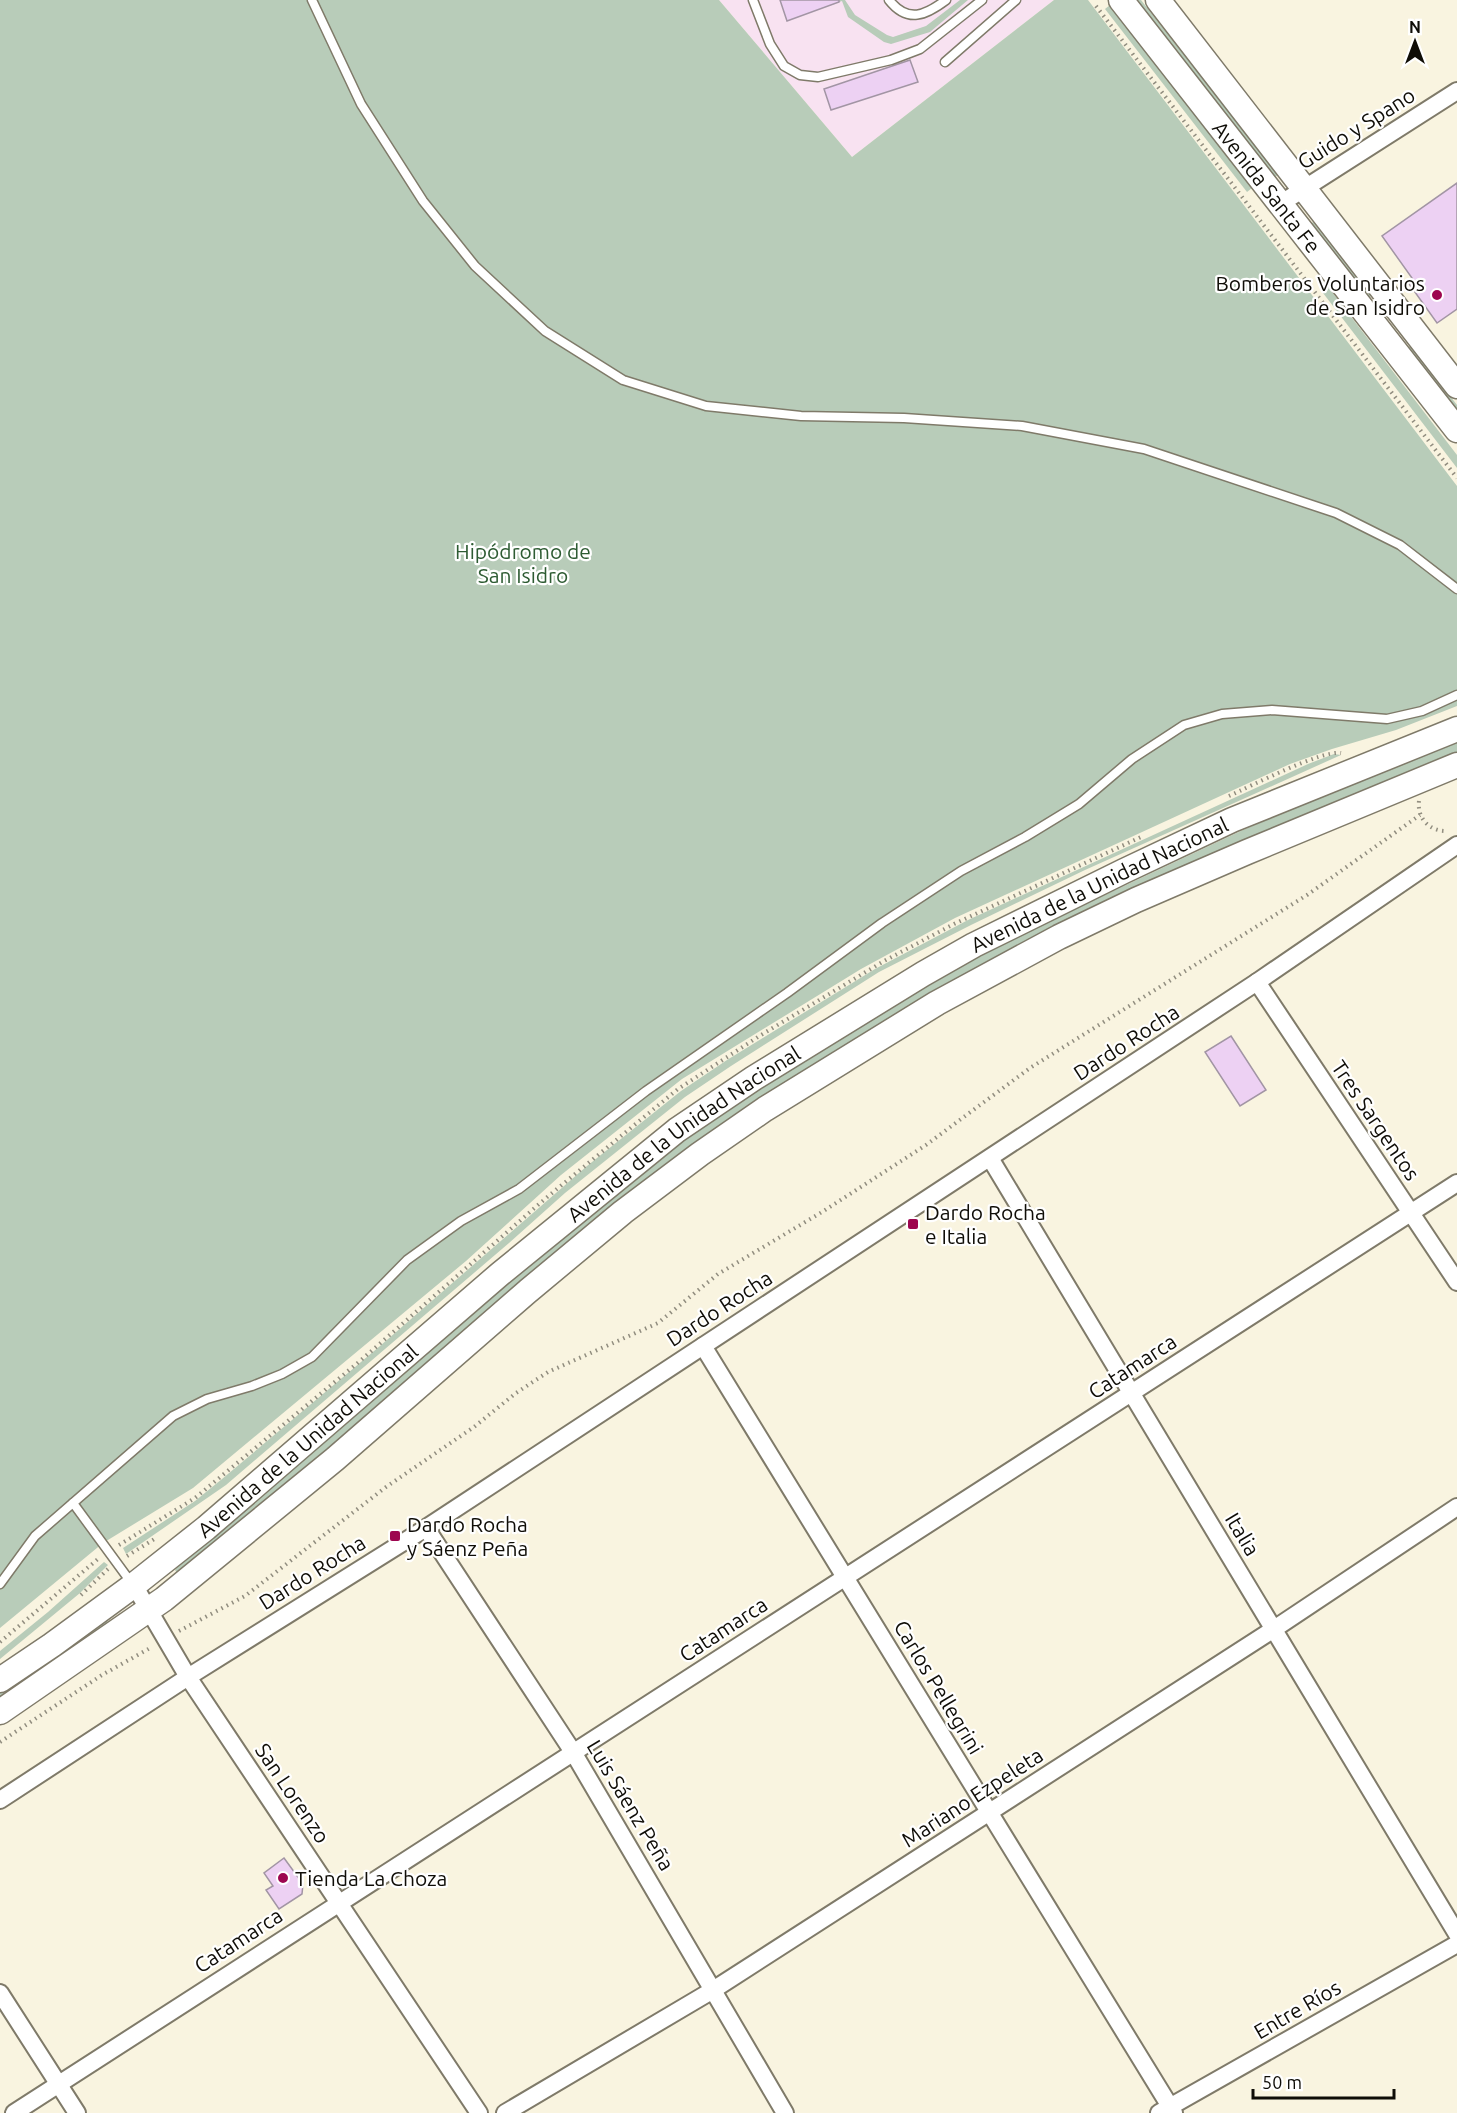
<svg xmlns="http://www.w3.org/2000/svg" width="1457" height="2113" font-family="Ubuntu,sans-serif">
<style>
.medical{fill:#f8e2f1}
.green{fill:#b8ccb9}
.building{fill:#edd1f3;stroke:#a295a4;stroke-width:1.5}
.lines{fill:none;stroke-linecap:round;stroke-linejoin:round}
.lane-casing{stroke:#7f7a69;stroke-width:11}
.street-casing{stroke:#7f7a69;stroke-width:20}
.secondary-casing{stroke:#7f7a69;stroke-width:27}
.path{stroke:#918d7f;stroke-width:4;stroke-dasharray:1.5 4.5;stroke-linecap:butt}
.lane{stroke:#fff;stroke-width:8}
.street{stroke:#fff;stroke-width:16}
.secondary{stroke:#fff;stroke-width:24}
.poi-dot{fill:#9d0650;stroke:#fff;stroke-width:2}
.labels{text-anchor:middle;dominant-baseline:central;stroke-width:4.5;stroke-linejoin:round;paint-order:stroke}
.street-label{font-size:21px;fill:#0f0d07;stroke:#fff}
.poi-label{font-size:21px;fill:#0f0d07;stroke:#fff;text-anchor:start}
.park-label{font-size:21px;fill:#2d5b32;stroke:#fff}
</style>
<rect width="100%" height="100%" fill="#f9f4e0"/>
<polygon class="medical" points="719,0 1054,0 852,157"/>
<g class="green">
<polygon points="0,0 719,0 852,157 1054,0 1088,0 1457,486 1457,706 1396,730 1332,749 1290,764 955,918 861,969 682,1079 561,1175 466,1261 193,1488 103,1543 0,1628"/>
<polygon points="821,0 845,0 855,15 887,35 893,37 926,26 960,0 968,0 930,32 891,44 884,42 848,17 842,1 823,8"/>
<polygon points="1136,0 1141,0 1278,175 1275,177"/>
<polygon points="1110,5 1252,188 1247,192 1105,9"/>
<polygon points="1313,222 1371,296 1368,298 1311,224"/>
<polygon points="1329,288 1457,455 1457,468 1323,293"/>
<polygon points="1411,346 1457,405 1457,412 1407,348"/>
<polygon points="1457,742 1457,757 1403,778 783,1088 297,1482 177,1573 175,1570 180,1563 405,1366 683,1137 930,980 994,947 1243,830 1433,749"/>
<polygon points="1334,754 1341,755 1085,870 971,925 879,972 731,1066 685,1097 565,1193 509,1243 226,1485 126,1554 123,1548 195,1501 222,1479 380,1346 587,1166 681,1091 727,1060 875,969 968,920 1308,764"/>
<polygon points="104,1562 108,1565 80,1593 0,1659 0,1651 48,1612"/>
<polygon points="109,1618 107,1623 89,1636 66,1660 0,1707 0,1691"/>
</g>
<g class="building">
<polygon points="780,0 839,0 839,2 787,21"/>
<polygon points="910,60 918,82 831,110 824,89"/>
<polygon points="1457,183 1457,309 1437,323 1407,281 1412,278 1382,236"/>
<polygon points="1231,1036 1266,1090 1240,1106 1205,1052"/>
<polygon points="284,1858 303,1884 302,1894 279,1909 266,1890 273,1886 264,1873"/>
</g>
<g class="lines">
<defs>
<g id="lane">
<polyline points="312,0 361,104 423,201 475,266 545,331 623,380 706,406 801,416 904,418 1022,426 1144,449 1336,513 1400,545 1457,589"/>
<polyline points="753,0 770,44 784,66 800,75 818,77 891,60 920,49 982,0"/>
<path d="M889,0c19,24 37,15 57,0"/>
<polyline points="945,62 1016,0"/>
<polyline points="73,1503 133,1585"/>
<polyline points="0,1584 35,1536 173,1416 207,1399 252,1386 282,1374 312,1357 407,1260 461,1221 519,1189 646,1091 787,993 882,923 961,871 1025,837 1079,804 1132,759 1184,725 1222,714 1272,710 1387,719 1422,711 1457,695"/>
</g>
<g id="street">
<polyline points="1280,204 1457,91"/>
<polyline points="1257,982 1457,1282"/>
<polyline points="990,1158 1457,1934"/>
<polyline points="703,1346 1174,2113"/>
<polyline points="426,1528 573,1752 785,2113"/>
<polyline points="134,1585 188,1677 479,2113"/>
<polyline points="0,1800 188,1677 426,1528 1257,982 1457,845"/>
<polyline points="0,1993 77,2113"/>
<polyline points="14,2113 1457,1183"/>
<polyline points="505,2113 713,1990 1274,1629 1457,1507"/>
<polyline points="1159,2113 1457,1944"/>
</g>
<g id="secondary">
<path id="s1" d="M1121,0l336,430"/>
<polyline points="1158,0 1457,386"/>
<path id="s2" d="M0,1680l52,-35 82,-60 72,-57 294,-254 177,-144 77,-52 169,-104 51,-29 150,-74 108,-51 225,-91"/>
<polyline points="0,1712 164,1599 335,1459 528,1291 623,1212 700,1154 765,1109 937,1003 1059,937 1136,900 1247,852 1457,765"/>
</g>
</defs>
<use href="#lane" class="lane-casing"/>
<use href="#street" class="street-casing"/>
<use href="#secondary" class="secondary-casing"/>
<g class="path">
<polyline points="1096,6 1457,478"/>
<path d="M1229,796c22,-10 92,-46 112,-43"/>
<path d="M1419,801c-2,17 10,30 27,30"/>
<polyline points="119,1545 195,1498 360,1361 546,1198 678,1089 761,1035 884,961 954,924 1141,837"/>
<polyline points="127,1556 156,1538"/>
<polyline points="81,1595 108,1569"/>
<polyline points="179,1631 245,1596 386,1487 474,1427 516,1393 548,1372 658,1323 718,1274 822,1212 926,1145 1030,1068 1307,895 1420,815"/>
<polyline points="0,1642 98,1559"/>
<polyline points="0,1742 102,1675 152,1647"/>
</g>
<use href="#lane" class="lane"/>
<use href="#street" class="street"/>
<use href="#secondary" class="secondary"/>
</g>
<g class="poi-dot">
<circle cx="1437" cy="295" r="6"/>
<rect x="907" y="1218" width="12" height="12" rx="3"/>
<rect x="389" y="1530" width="12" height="12" rx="3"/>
<circle cx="283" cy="1878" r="6"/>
</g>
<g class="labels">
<g class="street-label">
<text transform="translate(1356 128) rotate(-32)">Guido y Spano</text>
<text stroke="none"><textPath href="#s1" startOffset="237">Avenida Santa Fe</textPath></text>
<text stroke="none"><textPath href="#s2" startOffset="1362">Avenida de la Unidad Nacional</textPath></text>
<text transform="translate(1126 1042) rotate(-33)">Dardo Rocha</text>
<text transform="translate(1376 1120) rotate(56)">Tres Sargentos</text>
<text stroke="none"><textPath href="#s2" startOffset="876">Avenida de la Unidad Nacional</textPath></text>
<text transform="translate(719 1308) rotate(-33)">Dardo Rocha</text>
<text transform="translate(1132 1366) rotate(-33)">Catamarca</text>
<text stroke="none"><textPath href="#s2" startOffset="390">Avenida de la Unidad Nacional</textPath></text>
<text transform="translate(1243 1534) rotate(59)">Italia</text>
<text transform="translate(312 1572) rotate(-32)">Dardo Rocha</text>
<text transform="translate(723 1629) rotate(-33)">Catamarca</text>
<text transform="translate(939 1687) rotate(59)">Carlos Pellegrini</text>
<text transform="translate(293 1793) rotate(56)">San Lorenzo</text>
<text transform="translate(972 1797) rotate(-33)">Mariano Ezpeleta</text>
<text transform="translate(631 1805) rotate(59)">Luis Sáenz Peña</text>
<text transform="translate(238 1940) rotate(-33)">Catamarca</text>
<text transform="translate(1297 2009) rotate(-30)">Entre Ríos</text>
</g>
<g class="poi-label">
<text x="1425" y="283" text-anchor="end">Bomberos Voluntarios<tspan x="1425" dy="24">de San Isidro</tspan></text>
<text x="925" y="1212">Dardo Rocha<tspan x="925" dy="24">e Italia</tspan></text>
<text x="407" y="1524">Dardo Rocha<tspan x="407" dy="24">y Sáenz Peña</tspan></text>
<text x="295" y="1878">Tienda La Choza</text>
</g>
<g class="park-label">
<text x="523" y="551">Hipódromo de<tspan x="523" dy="24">San Isidro</tspan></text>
</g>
</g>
<g transform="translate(1415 42)" stroke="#ffffff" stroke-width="4.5" paint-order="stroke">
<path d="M0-4.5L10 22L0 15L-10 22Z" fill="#0f0d07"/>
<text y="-9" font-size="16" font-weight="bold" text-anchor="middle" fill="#0f0d07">N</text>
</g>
<path d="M1253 2089v9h141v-9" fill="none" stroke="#0f0d07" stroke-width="3"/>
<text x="1262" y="2089" font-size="18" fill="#0f0d07" stroke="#ffffff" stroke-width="4.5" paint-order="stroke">50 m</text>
</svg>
